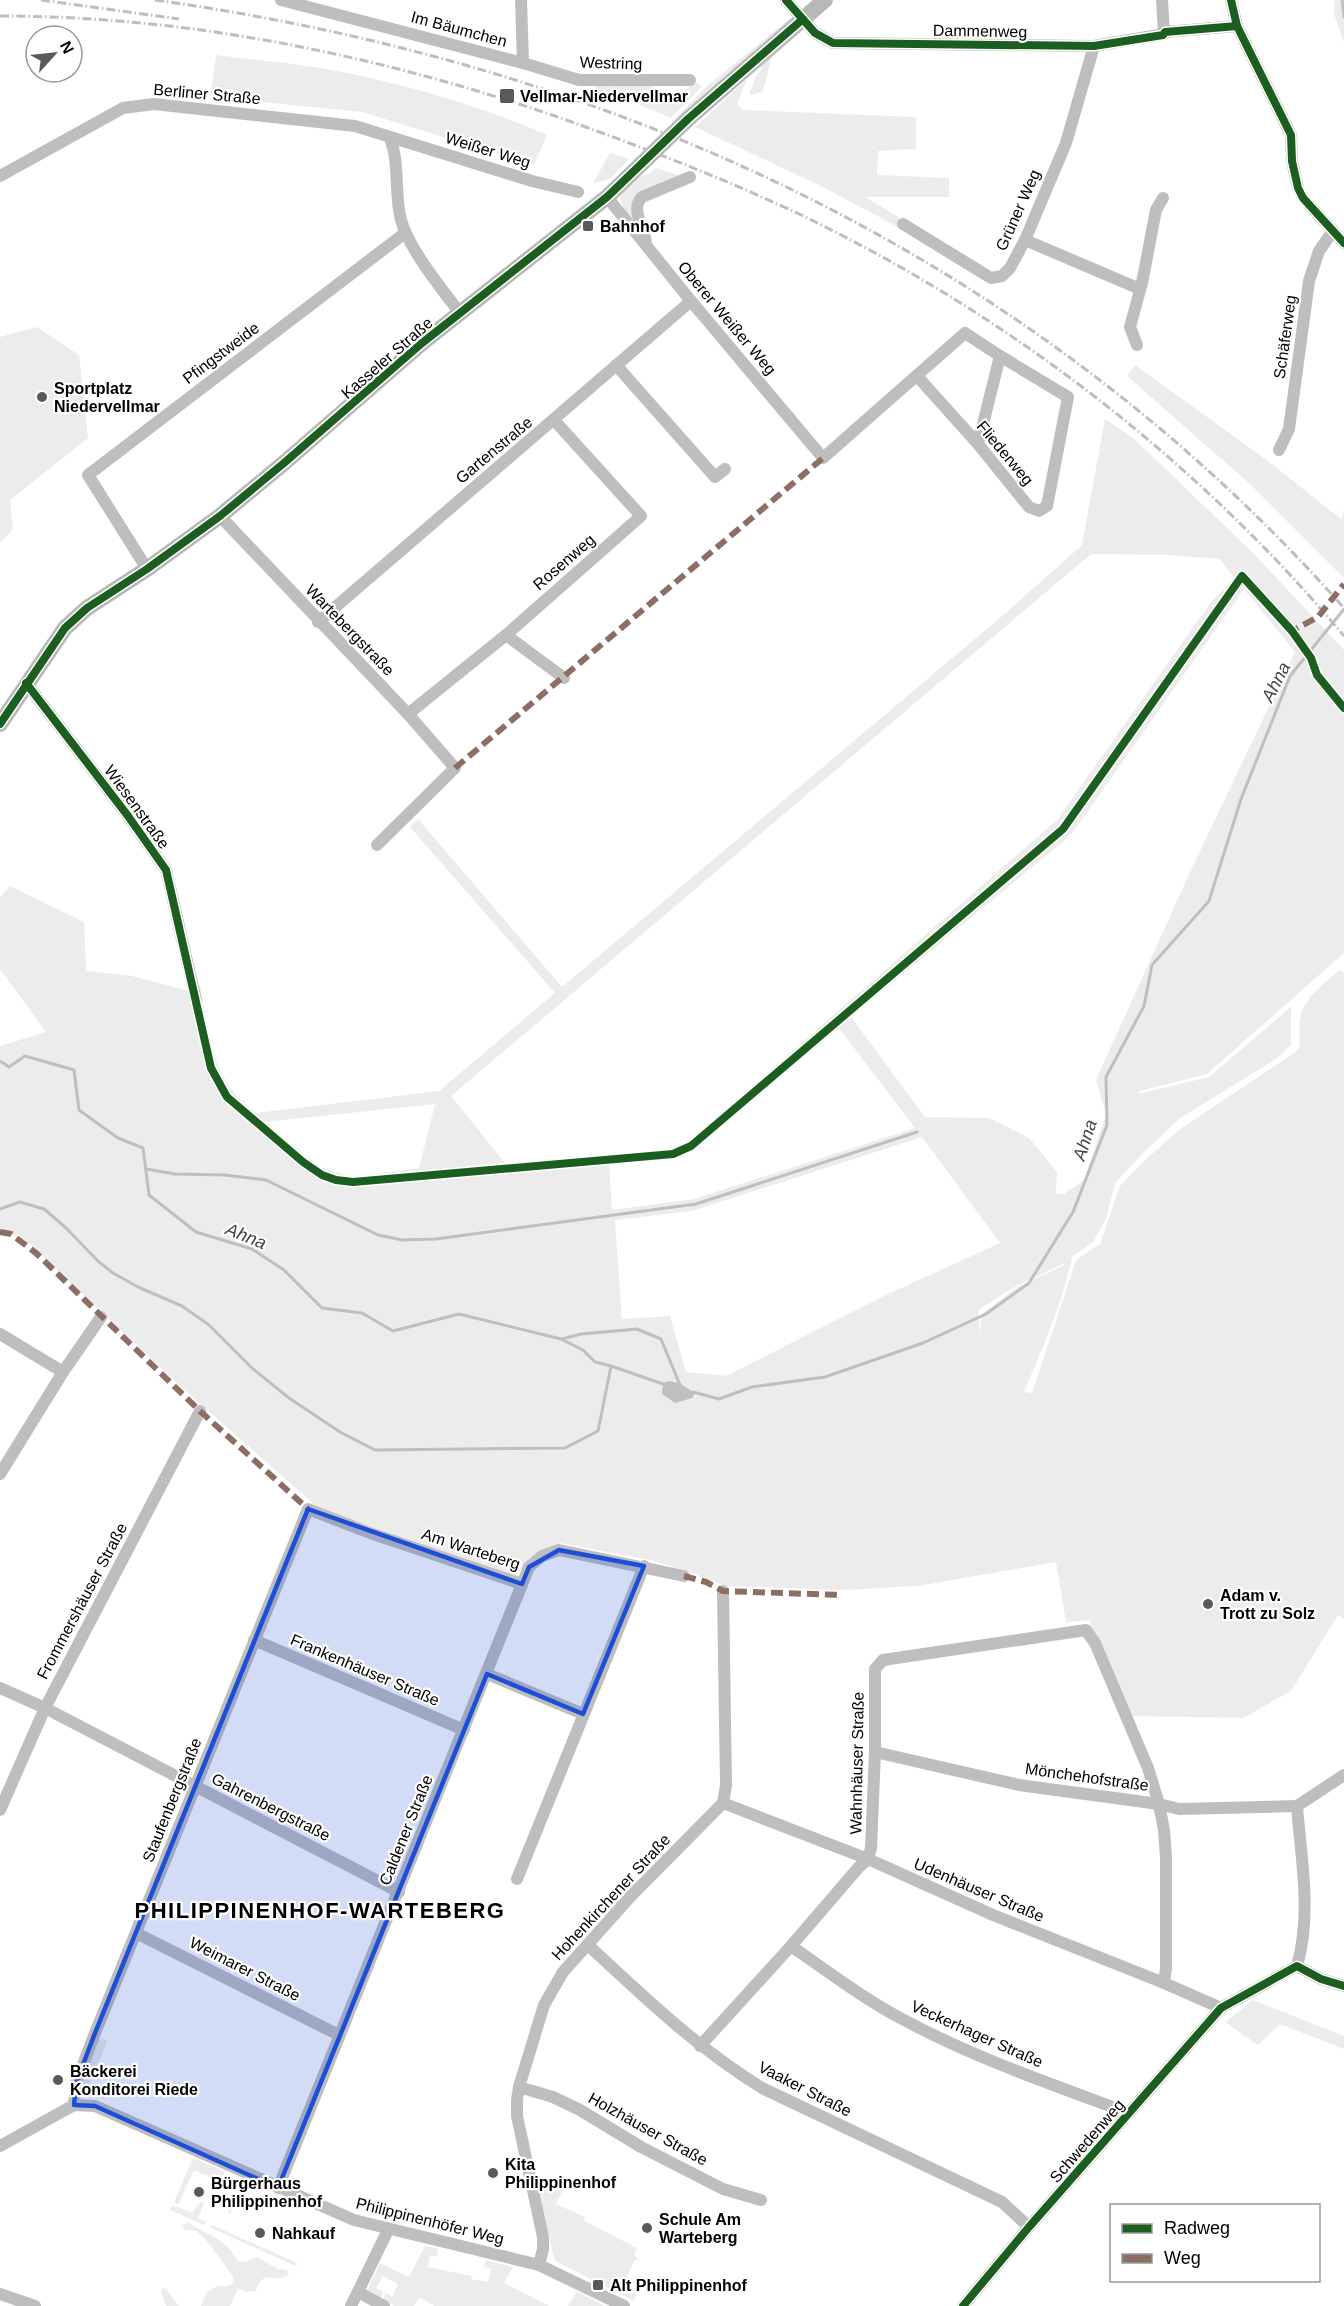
<svg xmlns="http://www.w3.org/2000/svg" width="1344" height="2306" font-family="Arial,sans-serif">
<style>
.green{fill:#ececec;fill-rule:evenodd}
.water{fill:#bfbfbf}
.lines{fill:none;stroke-linecap:round;stroke-linejoin:round}
.stream{stroke:#bfbfbf;stroke-width:3}
.minor{stroke:#bebebe;stroke-width:12}
.secondary{stroke:#b8b8b8;stroke-width:16}
.rail{stroke:#bebebe;stroke-width:3;stroke-dasharray:9 3 1.5 3;stroke-linecap:butt}
.quiet{stroke:#8d6e63;stroke-width:6;stroke-dasharray:12 6;stroke-linecap:butt}
.cycleway-casing{stroke:#fff;stroke-width:11}
.cycleway{stroke:#1b5e20;stroke-width:8}
.marked{fill:#1d4ed8;fill-opacity:0.2;stroke:#1d4ed8;stroke-width:4.5;stroke-linejoin:round}
.poi-dot{fill:#595959;stroke:#fff;stroke-width:2}
.labels{text-anchor:middle;dominant-baseline:central;stroke-width:4.5;stroke-linejoin:round;paint-order:stroke}
.street-label{font-size:16px;fill:#000;stroke:#fff}
.poi-label{font-size:16px;font-weight:bold;fill:#000;stroke:#fff;text-anchor:start}
.water-label{font-size:18px;font-style:italic;fill:#444;stroke:#fff}
.district-label{font-size:22px;font-weight:bold;letter-spacing:1.5px;fill:#000;stroke:#fff}
</style>
<rect width="100%" height="100%" fill="#fff"/>
<g class="green">
<polygon points="1335,0 1344,0 1344,42 1334,14"/>
<polygon points="792,17 793,20 679,120 675,119 707,86"/>
<path d="M216,55c45,6 92,9 136,19 66,14 134,34 195,61l-13,30 -172,-53 -152,-15z"/>
<polygon points="772,55 763,92 749,95 756,76 761,70 760,65"/>
<polygon points="747,79 737,104 742,110 916,117 916,149 878,151 877,175 949,178 949,197 865,197 905,221 900,228 821,186 695,127"/>
<polygon points="597,83 652,85 653,91 668,99 696,83 702,86 671,118 635,103 595,90"/>
<polygon points="610,153 629,159 610,179 593,183"/>
<polygon points="656,168 678,175 669,182 641,194 643,235 624,211 619,195 638,177 649,174"/>
<polygon points="37,327 79,355 88,438 10,500 13,529 0,543 0,337"/>
<polygon points="1135,365 1268,461 1342,520 1344,508 1344,578 1250,484 1127,376"/>
<path d="M1105,419l28,19 43,41 77,74 91,97v303l-137,121 -67,17 -2,3 71,-17 82,-70v37l-12,13 -100,62 -35,33 -29,31 -9,36 -13,23 -23,16h2c-10,46 -30,91 -48,134l8,1 44,-133 24,-16 20,-58 24,-25 35,-31 115,-77 6,-6c-4,-45 8,-48 39,-77l5,3v646l-6,-4 -47,76 -48,27 -111,-2 -43,-96 -23,2 -10,-60 -138,24 -75,4 -118,-4 -38,-15 -37,-11 -90,-17 -24,13 -12,9 -8,12 -198,-69 -141,-125 -157,-148 -20,1v-190l46,-14 -46,-63v-72l10,-11 74,36 2,49 46,5 56,15 12,-5c7,35 10,75 32,104 6,9 16,16 24,23l183,-22 116,-98 -145,-166 8,-8 144,168 439,-370 81,-72zM1091,554l79,1 50,4 14,19 -23,24 -154,218 -370,323 -18,7 -164,13 -54,-67zM1244,589l51,63 -104,218 -95,210 10,34 -22,66 -20,14 -8,-1 1,-21 -28,-34 -40,-20 -64,-1 -74,-100 220,-182zM839,1028l76,100 -221,71 -82,11 -3,-47 67,-5 18,-9zM435,1104l-16,64 -68,9 -31,-10 -56,-45zM922,1137l78,106 -114,52 -160,81 -40,-4 -16,-56 -48,3 -7,-99 77,-9zM1065,1263l-1,2 -50,24 -33,26v22l-3,-27 35,-22z"/>
<polygon points="1253,2000 1344,2036 1344,2049 1280,2024 1258,2045 1225,2022"/>
<polygon points="103,2039 107,2041 90,2084 106,2092 104,2099 85,2091 82,2080 98,2040"/>
<polygon points="193,2158 224,2171 224,2175 216,2190 218,2180 194,2170 178,2205 174,2202"/>
<polygon points="235,2176 237,2177 236,2180 243,2183 244,2180 260,2187 257,2192 243,2186 230,2214 228,2213 241,2185 233,2181"/>
<polygon points="537,2180 562,2191 556,2204 585,2217 584,2221 637,2248 634,2255 638,2259 634,2261 622,2287 637,2295 634,2301 557,2262 554,2258"/>
<polygon points="201,2201 204,2203 198,2218 206,2222 204,2225 170,2210 172,2205 192,2213"/>
<path d="M188,2222c23,17 34,12 50,39l6,1 13,-5 21,12 9,1 2,5c-17,9 -26,-7 -33,16l-9,1 -9,-3 -8,17h-29l6,-14 11,-6 7,1 7,-3 2,-6 -23,-32 -14,-15 -12,-1 -3,-4z"/>
<polygon points="212,2225 297,2263 296,2266 211,2228"/>
<polygon points="425,2246 438,2249 437,2257 430,2255 428,2267 471,2276 471,2279 488,2282 491,2268 484,2267 485,2260 513,2267 504,2283 549,2306 434,2306 420,2297 414,2306 395,2306 383,2300 386,2293 392,2297 398,2284 383,2276 376,2288 383,2292 380,2299 367,2291 380,2263 409,2277"/>
<polygon points="163,2288 166,2289 179,2306 166,2306 161,2292"/>
<polygon points="577,2291 605,2306 568,2306"/>
</g>
<polygon class="water" points="669,1381 679,1383 695,1393 692,1398 675,1403 662,1394 663,1383"/>
<g class="lines">
<g class="stream">
<polyline points="1342,0 1344,17"/>
<polyline points="0,1061 9,1067 25,1056 74,1070 79,1110 118,1138 143,1148 149,1195 196,1232 252,1249 284,1270 322,1308 362,1313 393,1331 459,1314 561,1339 583,1350 595,1362 611,1366 666,1385"/>
<polyline points="146,1169 175,1174 225,1175 266,1180 378,1235 402,1240 436,1239 696,1204 917,1132"/>
<polyline points="0,1209 20,1202 44,1209 65,1227 99,1262 113,1273 138,1287 182,1306 209,1325 252,1368 289,1398 340,1432 375,1450 565,1448 598,1431 611,1366"/>
<polyline points="562,1339 581,1334 637,1329 661,1339 680,1385"/>
<polyline points="693,1392 719,1399 752,1387 825,1377 923,1343 986,1314 1029,1283 1073,1212 1107,1125 1106,1077 1144,1006 1152,965 1209,901 1241,799 1290,676 1344,609"/>
</g>
<g class="minor">
<polyline points="281,0 523,63"/>
<polyline points="521,0 523,63 579,80 690,80"/>
<polyline points="786,0 815,33 833,43 1094,46 1164,34 1162,0"/>
<polyline points="1231,0 1237,26 1291,135 1292,161 1298,188"/>
<polyline points="1165,32 1237,26"/>
<path d="M390,138c10,26 4,55 11,82 8,29 40,68 59,93"/>
<polyline points="0,176 123,108 154,104 355,126 532,181 578,192"/>
<polyline points="607,197 691,301 823,458 965,333 1000,356 1068,397 1047,506 1039,511 1029,507 978,444 917,376"/>
<polyline points="1310,206 1344,243"/>
<polyline points="903,224 991,278 1002,276 1010,268 1025,240 1066,143 1094,46"/>
<polyline points="1025,240 1140,289"/>
<path d="M646,244c0,-15 -17,-34 -4,-47l48,-20"/>
<polyline points="1137,345 1130,327 1142,283 1156,210 1163,198"/>
<polyline points="616,365 715,477 725,469"/>
<polyline points="978,444 1000,356"/>
<polyline points="1279,450 1289,429 1309,281 1319,251 1333,231"/>
<polyline points="220,516 408,714 455,768 377,845"/>
<polyline points="147,569 88,475 405,233"/>
<polyline points="318,622 691,301"/>
<polyline points="506,635 564,678"/>
<polyline points="26,683 128,816 166,870 196,1000"/>
<polyline points="408,714 506,635 641,516 554,420"/>
<polyline points="0,1334 63,1372"/>
<polyline points="0,1474 63,1372 101,1317"/>
<polyline points="254,1640 464,1730"/>
<polyline points="487,1674 583,1714"/>
<polyline points="0,1688 45,1708 399,1892"/>
<polyline points="875,1752 1019,1785 1159,1804 1179,1809 1297,1806"/>
<polyline points="723,1803 868,1859 993,1915 1164,1983 1221,2008"/>
<polyline points="1297,1806 1344,1775"/>
<polyline points="0,1810 45,1708 200,1411"/>
<polyline points="517,1879 644,1566"/>
<polyline points="136,1933 339,2035"/>
<path d="M588,1945c57,53 108,102 174,143l240,114 27,25"/>
<path d="M791,1946c38,26 74,54 115,75 71,38 148,64 223,92"/>
<polyline points="1297,1966 1321,1979 1344,1986"/>
<polyline points="700,2046 791,1946 859,1867 868,1859 871,1848 875,1752 875,1669 883,1660 1086,1630 1095,1643 1148,1768 1159,1804 1164,1830 1166,1858 1166,1968 1164,1983"/>
<polyline points="519,2087 553,2097 580,2110 641,2147 723,2189 761,2200"/>
<polyline points="74,2105 76,2083 95,2033 308,1509 370,1533 522,1584"/>
<polyline points="0,2146 74,2105 95,2106 354,2220 539,2265 624,2306"/>
<polyline points="278,2188 529,1567 542,1556 559,1550 684,1576"/>
<polyline points="539,2265 543,2249 543,2237 517,2116 517,2100 519,2087 544,2005 563,1972 631,1896 723,1803 726,1785 723,1591"/>
<polyline points="358,2292 384,2306"/>
<polyline points="0,2294 35,2306"/>
<polyline points="351,2306 388,2230"/>
<path d="M963,2306l66,-79 192,-219 76,-42c15,-52 4,-107 0,-160"/>
</g>
<polyline class="secondary" points="0,724 65,628 87,608 147,569 220,516 284,463 422,343 607,197 688,119 825,0"/>
<g class="rail">
<polyline points="41,0 179,19"/>
<path d="M155,0c460,64 878,257 1189,608"/>
<path d="M0,16c189,0 377,39 555,100 82,29 163,60 242,97 209,100 398,245 547,423"/>
</g>
<g class="quiet">
<polyline points="1289,627 1292,631 1318,617 1344,584"/>
<polyline points="455,768 823,458"/>
<polyline points="0,1232 11,1234 36,1253 200,1411 308,1509"/>
<polyline points="684,1576 706,1582 723,1591 841,1595"/>
</g>
<defs>
<g id="cycleway">
<polyline points="786,0 815,33 833,43 1094,46 1163,35 1165,32 1237,26"/>
<polyline points="1231,0 1237,26 1291,135 1292,161 1298,188 1303,198 1344,243"/>
<polyline points="26,683 128,816 166,870 211,1068 227,1097 303,1162 322,1175 336,1180 353,1182 673,1154 691,1146 1063,829 1242,576 1292,631 1311,658 1317,675 1344,708"/>
<polyline points="0,724 65,628 87,608 147,569 220,516 284,463 422,343 607,197 688,119 803,19"/>
<polyline points="963,2306 1029,2227 1221,2008 1297,1966 1321,1979 1344,1986"/>
</g>
</defs>
<use href="#cycleway" class="cycleway-casing"/>
<use href="#cycleway" class="cycleway"/>
</g>
<path class="marked" d="M308,1509l214,75 7,-17 30,-17 85,16 -61,148 -96,-40 -209,514 -183,-82 -21,-1 2,-22 19,-50z"/>
<g class="poi-dot">
<rect x="499" y="88" width="16" height="16" rx="3"/>
<rect x="582" y="220" width="12" height="12" rx="3"/>
<circle cx="42" cy="397" r="6"/>
<circle cx="1208" cy="1604" r="6"/>
<circle cx="58" cy="2080" r="6"/>
<circle cx="493" cy="2173" r="6"/>
<circle cx="199" cy="2192" r="6"/>
<circle cx="647" cy="2228" r="6"/>
<circle cx="260" cy="2233" r="6"/>
<rect x="592" y="2279" width="12" height="12" rx="3"/>
</g>
<g class="labels">
<g class="street-label">
<text transform="translate(459 29) rotate(15)">Im Bäumchen</text>
<text transform="translate(980 31) rotate(1)">Dammenweg</text>
<text transform="translate(611 63) rotate(2)">Westring</text>
<text transform="translate(207 94) rotate(5)">Berliner Straße</text>
<text transform="translate(488 150) rotate(17)">Weißer Weg</text>
<text transform="translate(1018 210) rotate(-66)">Grüner Weg</text>
<text transform="translate(727 318) rotate(50)">Oberer Weißer Weg</text>
<text transform="translate(1285 337) rotate(-82)">Schäferweg</text>
<text transform="translate(221 353) rotate(-37)">Pfingstweide</text>
<text transform="translate(387 358) rotate(-41)">Kasseler Straße</text>
<text transform="translate(494 450) rotate(-40)">Gartenstraße</text>
<text transform="translate(1005 453) rotate(50)">Fliederweg</text>
<text transform="translate(564 562) rotate(-41)">Rosenweg</text>
<text transform="translate(350 630) rotate(46)">Wartebergstraße</text>
<text transform="translate(137 807) rotate(54)">Wiesenstraße</text>
<text transform="translate(471 1549) rotate(18)">Am Warteberg</text>
<text transform="translate(82 1601) rotate(-62)">Frommershäuser Straße</text>
<text transform="translate(365 1670) rotate(23)">Frankenhäuser Straße</text>
<text transform="translate(857 1763) rotate(-89)">Wahnhäuser Straße</text>
<text transform="translate(1087 1777) rotate(8)">Mönchehofstraße</text>
<text transform="translate(172 1800) rotate(-68)">Staufenbergstraße</text>
<text transform="translate(271 1807) rotate(27)">Gahrenbergstraße</text>
<text transform="translate(406 1830) rotate(-68)">Caldener Straße</text>
<text transform="translate(979 1890) rotate(23)">Udenhäuser Straße</text>
<text transform="translate(611 1897) rotate(-47)">Hohenkirchener Straße</text>
<text transform="translate(245 1969) rotate(27)">Weimarer Straße</text>
<text transform="translate(977 2034) rotate(24)">Veckerhager Straße</text>
<text transform="translate(805 2089) rotate(27)">Vaaker Straße</text>
<text transform="translate(648 2129) rotate(29)">Holzhäuser Straße</text>
<text transform="translate(1087 2141) rotate(-49)">Schwedenweg</text>
<text transform="translate(430 2221) rotate(14)">Philippinenhöfer Weg</text>
</g>
<g class="poi-label">
<text x="520" y="96">Vellmar-Niedervellmar</text>
<text x="600" y="226">Bahnhof</text>
<text x="54" y="388">Sportplatz<tspan x="54" dy="18">Niedervellmar</tspan></text>
<text x="1220" y="1595">Adam v.<tspan x="1220" dy="18">Trott zu Solz</tspan></text>
<text x="70" y="2071">Bäckerei<tspan x="70" dy="18">Konditorei Riede</tspan></text>
<text x="505" y="2164">Kita<tspan x="505" dy="18">Philippinenhof</tspan></text>
<text x="211" y="2183">Bürgerhaus<tspan x="211" dy="18">Philippinenhof</tspan></text>
<text x="659" y="2219">Schule Am<tspan x="659" dy="18">Warteberg</tspan></text>
<text x="272" y="2233">Nahkauf</text>
<text x="610" y="2285">Alt Philippinenhof</text>
</g>
<g class="water-label">
<text transform="translate(1276 682) rotate(-63)">Ahna</text>
<text transform="translate(1085 1140) rotate(-72)">Ahna</text>
<text transform="translate(246 1236) rotate(22)">Ahna</text>
</g>
<g class="district-label">
<text x="320" y="1910">PHILIPPINENHOF-WARTEBERG</text>
</g>
</g>
<rect x="1110" y="2204" width="210" height="78" fill="#ffffff" stroke="#999999" stroke-width="1.5"/>
<rect x="1122" y="2224" width="30" height="9" fill="#1b5e20" stroke="#999999" stroke-width="1.5"/>
<text x="1164" y="2234" font-size="18" fill="#000000">Radweg</text>
<rect x="1122" y="2254" width="30" height="9" fill="#8d6e63" stroke="#999999" stroke-width="1.5"/>
<text x="1164" y="2264" font-size="18" fill="#000000">Weg</text>
<g transform="translate(54 54) rotate(63)"><circle r="28" fill="#ffffff" stroke="#999999" stroke-width="1.5"/>
<path d="M0-4.5L10 22L0 15L-10 22Z" fill="#595959"/>
<text y="-9" font-size="16" font-weight="bold" text-anchor="middle" fill="#000000">N</text>
</g>
</svg>
